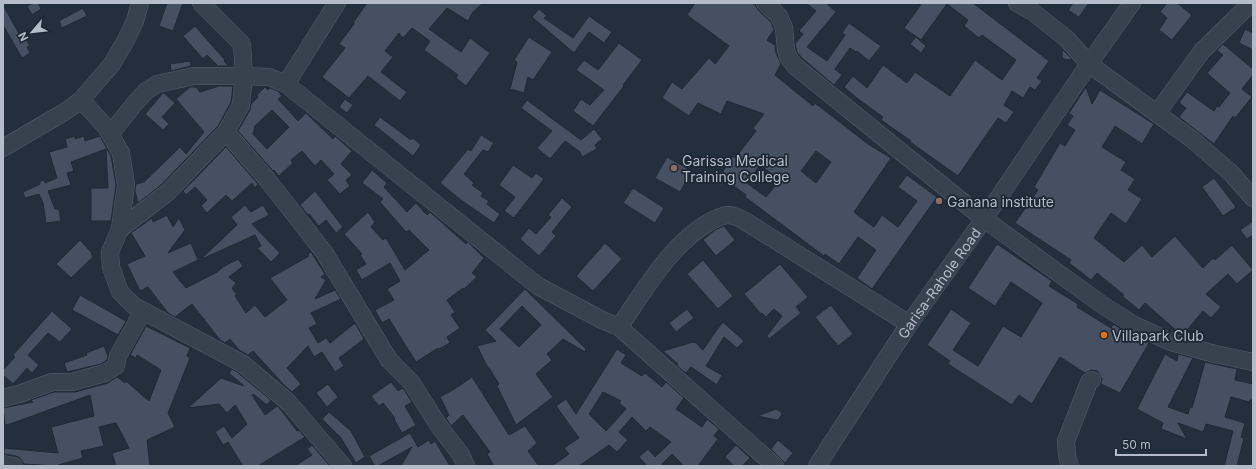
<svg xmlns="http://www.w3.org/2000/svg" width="1256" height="469" font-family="Inter,sans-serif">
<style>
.building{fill:#455162;stroke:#1f2835;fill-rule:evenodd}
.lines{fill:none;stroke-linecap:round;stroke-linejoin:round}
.minor-casing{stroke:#565f6c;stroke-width:18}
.minor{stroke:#38414e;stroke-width:17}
.education-dot{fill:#8d6e63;stroke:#1d2633;stroke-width:1.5}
.food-dot{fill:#e8710a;stroke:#1d2633;stroke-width:1.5}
.labels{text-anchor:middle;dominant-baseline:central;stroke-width:3.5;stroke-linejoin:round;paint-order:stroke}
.poi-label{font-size:14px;fill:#b4bcc9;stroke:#1d2633;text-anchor:start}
.street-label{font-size:14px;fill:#b4bcc9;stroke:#1d2633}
</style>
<rect width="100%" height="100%" fill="#242f3e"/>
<g class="building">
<polygon points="33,3 38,3 41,9 32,15 27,6"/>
<polygon points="167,3 183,3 173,31 159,26"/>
<polygon points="367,3 483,3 473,12 468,21 447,8 429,29 461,52 470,38 490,53 466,86 456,78 458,75 424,50 430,41 412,28 403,38 399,33 385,51 393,57 381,72 407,92 400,101 368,76 349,98 322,77 345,48 339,44 354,24 353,23"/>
<path d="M695,3h57l3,2 3,5 13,12 3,8 -7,10 8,5 1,8 5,11 -6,11 38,31 2,-3 53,41 23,14 -37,54 2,2 18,13 8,-12 16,12 19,-26 -19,-14 9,-12 30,22 -65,92 -15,-11 19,-28 -18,-13 -19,27 -14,-10 -1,2 -79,-59 1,-2 -26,-19 13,-20 2,2 21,-27 -3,-3 11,-14 -37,-13 -6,13 -23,-11 -9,13 -27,-18 10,-16 10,7 27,-31 6,6 14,-18 -42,-31zM816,151l15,11 -15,21 -15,-12zM760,165l20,15 -14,17 -19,-14z"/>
<polygon points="806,3 826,3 836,12 807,47 827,61 845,35 842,33 849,23 881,46 869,61 857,51 856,52 850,48 835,69 842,75 834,85 802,58 797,52 795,44 803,34 799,31 816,11"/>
<polygon points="922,3 973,3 1049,61 1037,78 1042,81 1035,90 1030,87 1023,98 1012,91 1004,105 1014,112 1006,123 998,118 958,176 910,142 911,141 881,120 883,117 858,99 844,87 853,76 867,88 883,65 907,83 915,72 950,96 975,60 1002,80 1016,60 982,35 979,38 964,26 968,20 947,4 921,40 904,28"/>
<polygon points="1073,3 1089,3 1079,17 1068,10"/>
<polygon points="1167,3 1177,3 1192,15 1172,40 1159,30 1167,18 1160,12"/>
<polygon points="3,5 22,39 25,38 30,46 27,47 30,53 22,58 3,25"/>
<polygon points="83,8 87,16 62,28 59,21"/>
<polygon points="539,9 547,16 544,18 573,38 589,16 612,32 604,43 589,32 574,53 532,17"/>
<polygon points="195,26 225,60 224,61 228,65 226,66 218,66 207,55 203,59 183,36"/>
<polygon points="1245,29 1253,33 1253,50 1239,43"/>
<polygon points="529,37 552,52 533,80 528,77 524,93 510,89 517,62 514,60"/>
<polygon points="916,37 926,46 921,53 910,44"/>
<polygon points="619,43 642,60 623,85 624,86 593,126 573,111 581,99 590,105 604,90 576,70 584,60 598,70"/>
<polygon points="1223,44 1253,69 1253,75 1242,89 1252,97 1235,118 1233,116 1214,144 1179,117 1186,108 1179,103 1187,92 1214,111 1217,106 1219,107 1230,93 1207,73 1223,55 1217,50"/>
<polygon points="1063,50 1072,59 1067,60 1062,58 1062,53"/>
<polygon points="190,61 191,66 171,71 170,64"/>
<polygon points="219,86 233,86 231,102 218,126 161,185 138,203 135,191 136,184 144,182 180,147 186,154 204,132 176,99 190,87 196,87 200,92"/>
<path d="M265,87l3,3 2,-2 8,3 4,5 -4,3 20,22 8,-8 27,26 2,-3 17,15 -11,13 11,11 -6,5 4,6 -10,8 -13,-14 7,-6 -13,-14 -6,6 -13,-15 -11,9 2,3 -14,13 -5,-6 -1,1 -35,-40 12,-21 1,-6 7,-7 -1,-2zM272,110l17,17 -22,22 -14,-15 2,-8z"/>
<polygon points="1086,87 1092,104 1100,90 1154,124 1142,144 1115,126 1102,147 1126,162 1121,170 1135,179 1128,190 1142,199 1126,224 1111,213 1094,238 1124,262 1142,245 1152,257 1175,236 1203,268 1213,258 1215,260 1232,245 1253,270 1237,284 1228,274 1206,294 1221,307 1211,318 1203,311 1183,335 1180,334 1145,303 1139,310 1122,296 1124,295 1097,273 1091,280 1069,263 1071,260 1015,223 1038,190 1034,187 1060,143 1065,146 1075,130 1067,125 1073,116 1069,113"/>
<polygon points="163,93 164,93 175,103 162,117 169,124 163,130 145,114"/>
<polygon points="345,99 353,105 347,113 339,107"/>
<polygon points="527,100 581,140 594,129 602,139 595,145 597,149 582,157 580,152 565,141 550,159 537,148 552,131 521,108"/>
<polygon points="380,117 411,140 413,138 421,145 413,156 374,125"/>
<polygon points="481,135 494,143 488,152 483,150 464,174 474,183 472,185 483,193 481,196 489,201 487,204 500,214 494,223 461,200 440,183 468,149 471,151"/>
<polygon points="75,136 75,139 84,136 85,141 100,136 111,156 116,185 111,221 91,221 91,188 108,188 106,149 71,162 74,171 67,173 71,185 48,191 55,209 59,209 61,221 46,223 43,203 39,194 25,198 23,192 40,184 40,181 44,180 45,183 57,178 49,152 67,147 65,139"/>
<polygon points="226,147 258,184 255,188 252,183 232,201 226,195 207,213 201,206 207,200 195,187 186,195 183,191"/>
<polygon points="667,157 692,171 680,192 655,178"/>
<polygon points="513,165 532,178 536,173 544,179 514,218 504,211 515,197 499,185"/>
<polygon points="372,170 387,183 384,187 407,212 416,203 427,215 430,212 466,244 467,242 469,243 484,258 472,273 477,277 464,289 463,288 447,300 455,312 451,315 460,328 447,337 450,343 439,349 438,348 416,362 389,319 382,323 375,310 394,300 387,289 400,281 390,263 362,280 356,270 366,264 360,255 362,254 344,234 368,212 375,222 371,227 383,240 386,238 405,270 429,250 409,230 406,232 380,202 383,199 362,183"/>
<polygon points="1214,178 1236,207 1223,216 1202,187"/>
<polygon points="633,188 664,208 655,223 623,203"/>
<polygon points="315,191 343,227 336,233 326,220 319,226 309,214 308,215 300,205"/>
<polygon points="562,198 572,207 552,232 556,236 539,256 520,239 529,228 536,234 551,217 548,215"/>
<polygon points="245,205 251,212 263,205 269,215 252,224 280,253 271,262 257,248 261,246 255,235 204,258 203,257 237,225 231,217"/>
<polygon points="167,215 173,227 179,218 185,230 168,253 191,243 198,260 173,272 186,288 217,272 223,267 238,259 243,266 229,277 236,283 232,288 237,295 235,296 246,313 255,305 265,317 287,300 270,278 309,256 308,254 311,252 325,274 321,277 326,280 315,299 335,290 341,299 311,313 317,324 309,328 318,343 326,338 330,343 355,323 364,339 339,358 344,366 335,372 322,352 314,357 308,346 287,368 301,384 292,392 284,385 253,351 248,355 239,350 230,339 225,343 220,340 192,304 175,317 168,313 148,287 140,291 127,264 145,256 131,233 152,218 153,222"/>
<polygon points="1253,221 1253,235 1247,239 1240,230"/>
<polygon points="724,226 735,240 716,256 703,240 715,230"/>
<polygon points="80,240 91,252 93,257 71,278 56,264"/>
<polygon points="605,243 622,259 593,291 576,276"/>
<polygon points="997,244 1052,281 1049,286 1078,304 1077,307 1111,328 1113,324 1129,333 1149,343 1120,393 1101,384 1102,379 1100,375 1097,371 1091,370 1085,373 1060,357 1032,404 1019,395 1012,405 948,364 950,361 927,345 951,309 971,323 953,350 978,366 1003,326 1021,337 1042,303 1011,282 995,306 968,288"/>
<polygon points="703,260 733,296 718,309 687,274"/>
<polygon points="780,264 808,297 796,307 801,313 769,339 767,336 782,316 774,309 766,317 762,313 761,314 744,294"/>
<path d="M525,289l61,60 -1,3 -22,-13 -16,15 5,6 -16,14 17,23 -37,28 -19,-39 2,-2 -10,-16h-1l-11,-22 19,-5 -11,-11zM522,306l19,19 -22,22 -19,-18z"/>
<polygon points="80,295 126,321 118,335 72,310"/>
<polygon points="831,305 853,334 838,346 815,317"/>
<polygon points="687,309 694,318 676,332 669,323"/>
<polygon points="52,311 72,329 60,342 48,333 28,355 39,365 32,373 27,368 13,384 3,375 3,370 15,357 13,355"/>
<polygon points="723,322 744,341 737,348 724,337 706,366 722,375 717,385 691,367 686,373 677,366 678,364 663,351 693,342 696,343 703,350 716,331"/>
<polygon points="146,326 190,348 187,356 190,358 168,413 175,427 147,440 150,466 116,466 112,453 129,448 116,423 99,427 104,446 81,451 83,458 58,465 58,466 24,464 20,458 16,456 4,454 4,448 58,453 51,427 94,416 90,395 10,424 5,425 3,408 33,402 31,400 54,392 75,392 108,383 117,377 125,383 126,381 149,401 161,370 137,355 136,358 130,355"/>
<polygon points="104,346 108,356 107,360 101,364 67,372 64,363 87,355 86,353"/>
<path d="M617,349l9,6 -5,8 21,13 3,-3 17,14 4,-5 18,16 -8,11 26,18 5,-8 12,10 -5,7 4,3 -20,27h-14l-12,-12 -10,10 1,2h-16l-8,-9 9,-8 7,8 16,-15 -21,-15 -4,4 -14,-14 -13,15 9,8 -11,12 -8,-7 -30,21h-27l17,-12 -5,-6 15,-10 -23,-32 10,-7 10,15zM603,392l18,9 -2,2 7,6 -20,22 -17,-17z"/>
<polygon points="1165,354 1177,361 1178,354 1193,358 1168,407 1188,414 1190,407 1192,408 1205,362 1237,369 1235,380 1253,384 1253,400 1250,400 1249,402 1231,397 1225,417 1245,423 1241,437 1244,438 1237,466 1224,466 1233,431 1206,424 1203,432 1178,423 1187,439 1161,429 1163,423 1137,409"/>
<polygon points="232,369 237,372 271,400 267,405 253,394 252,395 265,415 277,406 281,410 297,431 299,430 305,437 258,466 243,466 228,442 223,445 215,432 224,426 232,438 247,424 235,405 227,413 219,404 188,408 221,378 244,386 229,373"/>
<polygon points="472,377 509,435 525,426 537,443 528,451 539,466 494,466 487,454 490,452 463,415 451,426 446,418 449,415 440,397 456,388"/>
<polygon points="391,382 398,391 403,388 412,402 405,406 416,425 402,433 394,419 395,418 383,403 379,406 371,396"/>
<polygon points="328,384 338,397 327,407 316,393"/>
<polygon points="776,409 781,412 782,414 779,419 777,420 757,416"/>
<polygon points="329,412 351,431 365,457 356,463 341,438 322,419"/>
<polygon points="410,433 418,447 429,440 431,444 435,441 450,466 401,466 412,447 378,466 375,466 369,456"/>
<polygon points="778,440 793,453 785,463 771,449"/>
<polygon points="312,445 330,466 295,466 312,455 307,449"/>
<polygon points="736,445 750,458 742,466 734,466 725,457"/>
</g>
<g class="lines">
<defs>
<g id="minor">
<polyline points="765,3 779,16 784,28 786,50 788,57 795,66 984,219 1101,304 1134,325 1171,342 1215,354 1253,362"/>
<polyline points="1017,3 1033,12 1067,39 1089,64 1193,140 1231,173 1253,198"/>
<polyline points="286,84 337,3"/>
<polyline points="81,100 106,127 121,153 126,185 120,229 110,252 111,267 120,292 134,306 243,364 288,402 343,466"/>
<polyline points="1157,113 1202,51 1251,3"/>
<polyline points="226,132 266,178 324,252 389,360 411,382 439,426 461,455 466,466"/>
<polyline points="111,133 135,103 146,91 157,84 194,76 244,76 269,77 286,84 538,286 602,320 619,327 775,466"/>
<polyline points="3,148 66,111 81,100 112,64 126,40 135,21 140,3"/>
<polyline points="120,229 168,192 226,132 241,105 244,76 242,44 201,3"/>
<path d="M619,327c26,-37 52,-84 92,-106 5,-2 12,-6 17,-6 5,0 11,3 15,5l166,104"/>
<polyline points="3,398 19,394 52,382 72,382 105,373 116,366 118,356 143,311"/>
<polyline points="3,464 14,466"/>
<path id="s1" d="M817,466l92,-142 75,-105 105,-155 43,-61"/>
<polyline points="1070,466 1067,456 1066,441 1089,382 1092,380"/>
</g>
</defs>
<use href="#minor" class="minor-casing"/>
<use href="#minor" class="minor"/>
</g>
<g class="education-dot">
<circle cx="674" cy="168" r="4"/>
<circle cx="939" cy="201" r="4"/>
</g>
<circle class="food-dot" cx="1104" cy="335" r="4"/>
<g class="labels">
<g class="poi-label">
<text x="682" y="160">Garissa Medical<tspan x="682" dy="16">Training College</tspan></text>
<text x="947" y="201">Ganana institute</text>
<text x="1112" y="335">Villapark Club</text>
</g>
<g class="street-label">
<text stroke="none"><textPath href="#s1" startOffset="220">Garisa-Rahole Road</textPath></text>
</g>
</g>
<rect width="1256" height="469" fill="none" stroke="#b4bcc9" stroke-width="8"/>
<g transform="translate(32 32) rotate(242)" stroke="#1d2633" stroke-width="3" paint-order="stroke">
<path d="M0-3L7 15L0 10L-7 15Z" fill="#b4bcc9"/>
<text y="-6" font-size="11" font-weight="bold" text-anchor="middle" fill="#b4bcc9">N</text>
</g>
<path d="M1116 449v6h90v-6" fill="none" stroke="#b4bcc9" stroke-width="2"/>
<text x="1122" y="449" font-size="12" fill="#b4bcc9" stroke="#1d2633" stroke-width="3" paint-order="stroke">50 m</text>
</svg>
